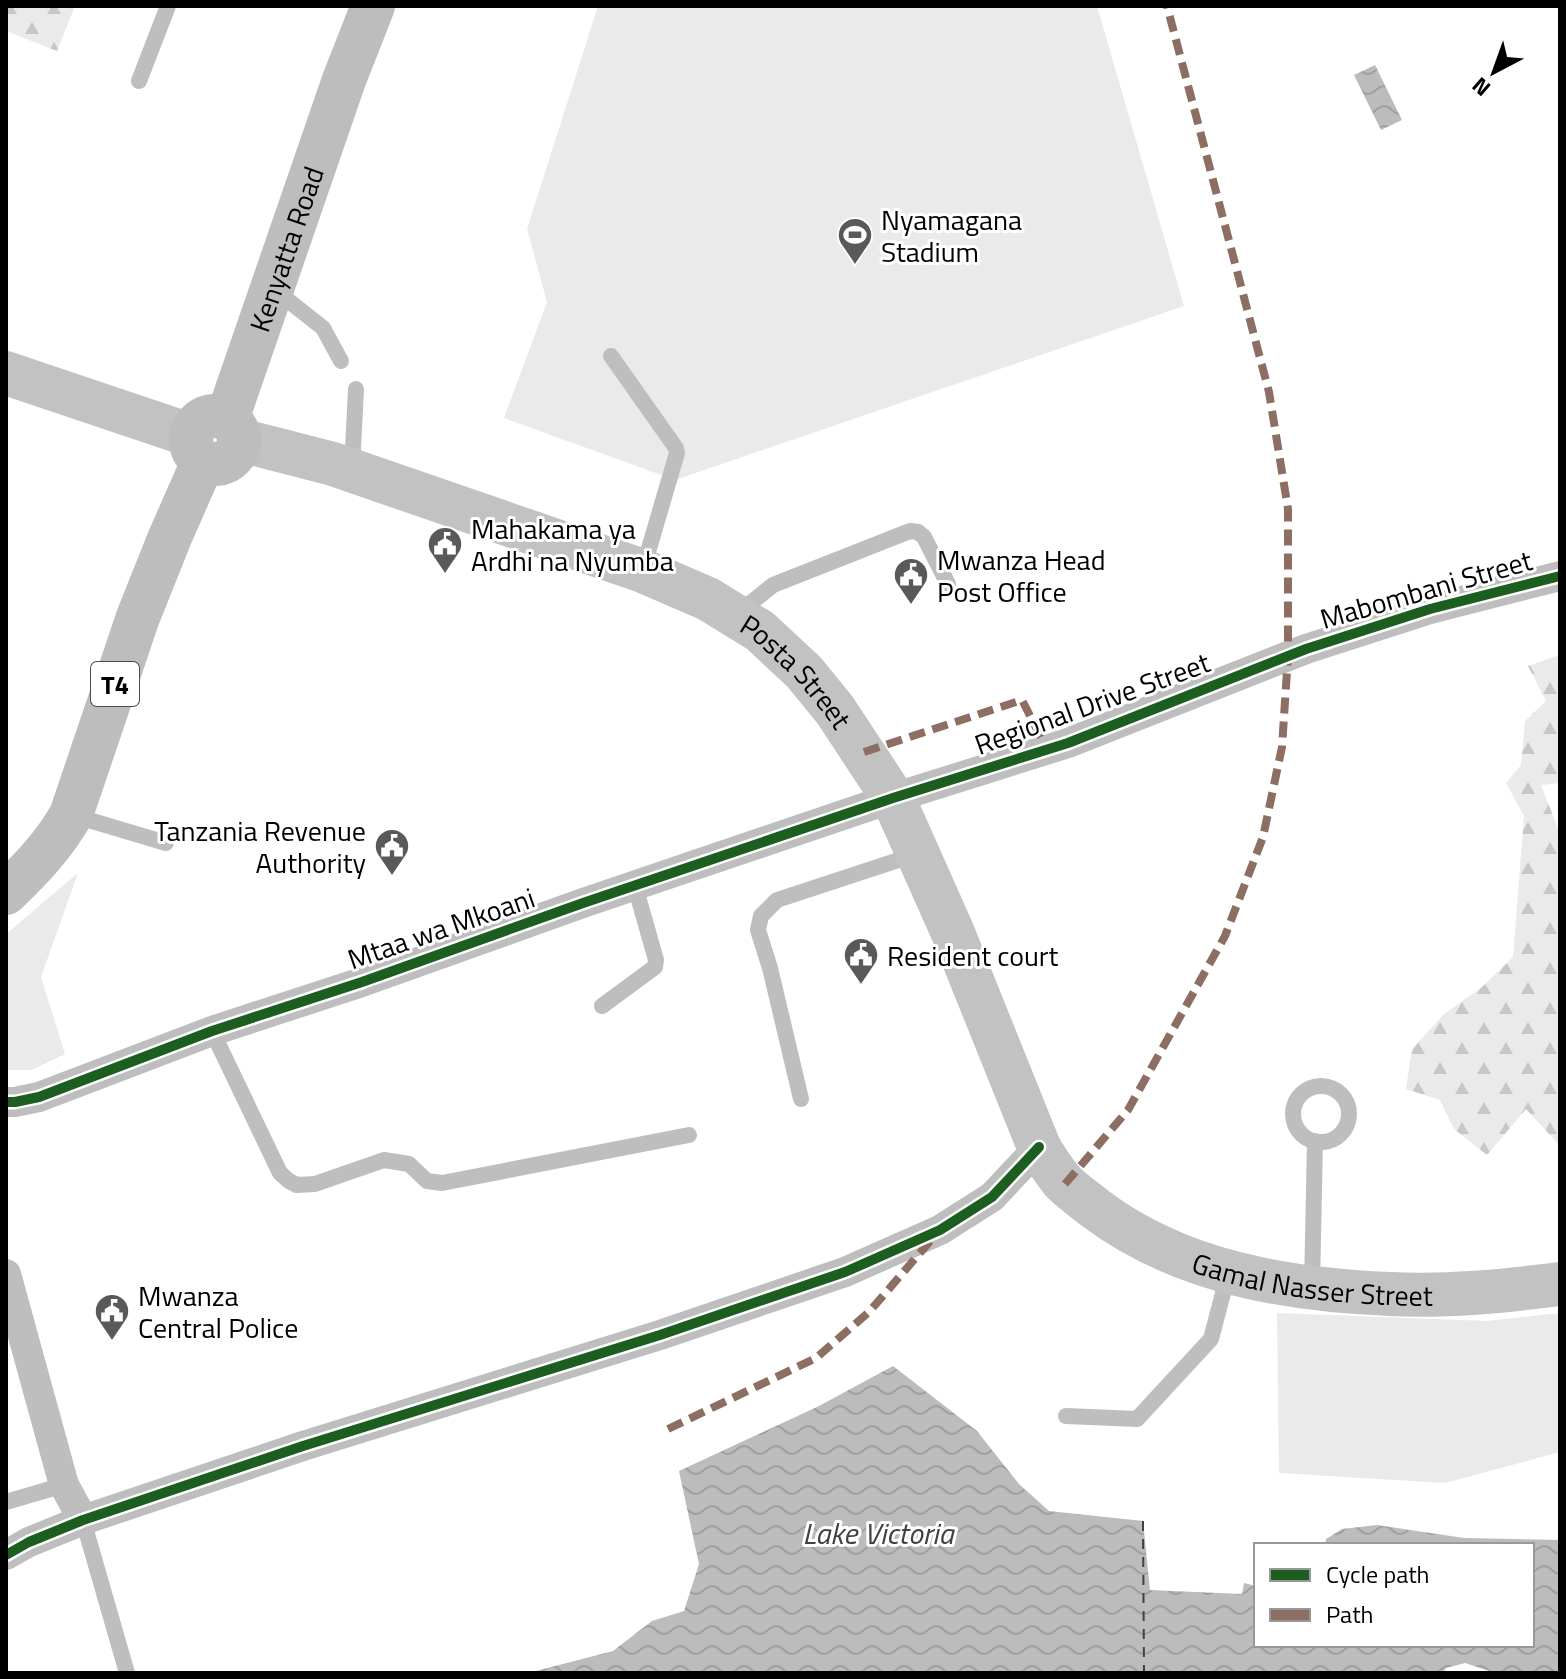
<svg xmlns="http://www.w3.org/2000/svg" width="1566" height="1679" font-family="'Titillium Web',sans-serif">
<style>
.grass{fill:#eaeaea}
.forest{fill:url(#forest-firs)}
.water{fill:url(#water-waves)}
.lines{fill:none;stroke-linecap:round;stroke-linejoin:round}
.ferry{stroke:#414141;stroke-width:2;stroke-dasharray:10 8;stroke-linecap:butt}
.lane{stroke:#bebebe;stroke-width:16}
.street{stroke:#bebebe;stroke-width:30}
.secondary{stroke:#c2c2c2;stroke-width:44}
.highway{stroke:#bdbdbd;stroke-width:44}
.quiet{stroke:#8d6e63;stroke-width:8;stroke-dasharray:16 8;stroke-linecap:butt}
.cycleway-casing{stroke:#fff;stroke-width:15}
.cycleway{stroke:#1b5e20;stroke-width:10}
.labels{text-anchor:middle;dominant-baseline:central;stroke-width:6;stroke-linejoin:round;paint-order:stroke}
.shield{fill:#fff;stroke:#4c4c4c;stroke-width:2}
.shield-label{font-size:26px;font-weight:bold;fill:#000}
.poi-label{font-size:28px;fill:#000;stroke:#fff;text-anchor:start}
.street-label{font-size:28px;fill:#000;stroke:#fff}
.water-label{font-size:30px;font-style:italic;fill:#414141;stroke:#fff}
</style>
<defs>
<pattern id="forest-firs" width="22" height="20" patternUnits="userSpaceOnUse" patternTransform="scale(2)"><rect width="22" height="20" fill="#eaeaea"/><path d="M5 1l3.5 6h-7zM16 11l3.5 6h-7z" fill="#c7c7c7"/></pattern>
<pattern id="water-waves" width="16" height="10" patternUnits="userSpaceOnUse" patternTransform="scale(2)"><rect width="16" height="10" fill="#bcbcbc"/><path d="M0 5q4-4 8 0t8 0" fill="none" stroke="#a0a0a0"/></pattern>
</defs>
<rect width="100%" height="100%" fill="#fff"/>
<g class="grass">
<polygon points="598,6 1097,6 1184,306 675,480 504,418 547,302 527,229"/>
<polygon points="78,873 41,977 65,1054 32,1070 6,1070 6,934"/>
<polygon points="1277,1313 1488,1321 1560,1313 1560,1452 1445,1483 1279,1473"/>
</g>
<g class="forest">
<polygon points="6,6 75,6 57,51 6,31"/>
<polygon points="1560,655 1560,783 1541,785 1560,834 1560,1146 1526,1109 1487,1155 1454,1129 1440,1100 1406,1089 1412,1049 1444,1014 1482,987 1513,957 1524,816 1506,783 1521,765 1525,721 1546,701 1528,666"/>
</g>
<g class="water">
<polygon points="1375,65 1402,120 1381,130 1354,75"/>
<polygon points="893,1366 977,1431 1019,1484 1049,1511 1143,1521 1150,1590 1242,1594 1244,1583 1256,1586 1256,1645 1532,1645 1532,1545 1325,1545 1326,1539 1342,1529 1377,1525 1464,1538 1560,1540 1560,1673 1495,1673 1465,1663 1446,1668 1443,1673 528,1673 613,1651 652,1621 684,1611 699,1564 679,1471 819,1406"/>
</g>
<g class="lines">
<polyline class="ferry" points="1143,1521 1144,1673"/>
<g class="lane">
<polyline points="139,81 168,6"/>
<polyline points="275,290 323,328 341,361"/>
<polyline points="611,356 676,448 677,453 643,569"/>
<polyline points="352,469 356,389"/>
<polyline points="736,615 773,585 910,531 918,532 924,537 948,584"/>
<polyline points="72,815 166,843"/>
<polyline points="602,1006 655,967 656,960 635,886"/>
<polyline points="212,1031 280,1173 289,1181 297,1185 315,1184 384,1160 409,1164 427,1181 442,1183 689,1135"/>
<circle cx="1321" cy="1114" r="28"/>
<polyline points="801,1099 770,968 758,930 761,916 777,900 917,854"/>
<polyline points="1312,1287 1315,1141"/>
<polyline points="1066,1416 1137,1419 1211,1339 1228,1274"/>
<polyline points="6,1502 64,1485"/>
<polyline points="83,1520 127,1673"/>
</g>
<g class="street">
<polyline points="6,1102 15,1102 39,1097 212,1031 362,982 583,903 893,798 1068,743 1306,649 1430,609 1560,576"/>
<polyline points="6,1274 64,1485 83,1520"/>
<polyline points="6,1555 29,1542 83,1520 303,1446 660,1335 845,1272 940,1230 992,1197 1039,1147"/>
</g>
<g class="secondary">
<polyline points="6,373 190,435"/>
<path id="s1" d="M240,440l93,24 310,107 65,28 52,32 44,41 31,38 58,88 60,135 86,214c7,12 15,24 24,35 10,10 22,18 33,27 84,63 191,81 294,85 56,3 114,-3 170,-10"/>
</g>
<g class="highway">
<circle cx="215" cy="440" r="24"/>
<path id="s2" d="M227,419l117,-339 29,-74"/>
<path d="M6,893c25,-24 48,-48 65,-78l67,-198 32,-80 33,-75"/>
</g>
<g class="quiet">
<polyline points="864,752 1022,700 1047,749"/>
<polyline points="1065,1184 1128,1110 1225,936 1263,837 1282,747 1288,656 1288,509 1269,392 1167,6"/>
<polyline points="668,1429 816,1358 869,1312 932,1239"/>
</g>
<defs>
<g id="cycleway">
<polyline points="6,1102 15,1102 39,1097 212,1031 362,982 583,903 893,798 1068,743 1306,649 1430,609 1560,576"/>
<polyline points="6,1555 29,1542 83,1520 303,1446 660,1335 845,1272 940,1230 992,1197 1039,1147"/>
</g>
</defs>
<use href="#cycleway" class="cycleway-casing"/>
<use href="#cycleway" class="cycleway"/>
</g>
<defs>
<symbol id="stadium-pin" viewBox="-11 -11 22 30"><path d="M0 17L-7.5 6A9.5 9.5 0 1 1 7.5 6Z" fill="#595959" stroke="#fff"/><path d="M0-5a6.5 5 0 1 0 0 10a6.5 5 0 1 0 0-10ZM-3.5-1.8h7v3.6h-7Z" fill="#fff"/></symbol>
<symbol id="civic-pin" viewBox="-11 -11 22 30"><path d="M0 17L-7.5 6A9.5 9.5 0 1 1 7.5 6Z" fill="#595959" stroke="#fff"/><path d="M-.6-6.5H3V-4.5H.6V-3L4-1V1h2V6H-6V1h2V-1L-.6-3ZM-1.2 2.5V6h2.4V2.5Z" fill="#fff"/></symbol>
</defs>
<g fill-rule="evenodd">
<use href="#stadium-pin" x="835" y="215" width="40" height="54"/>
<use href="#civic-pin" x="425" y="524" width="40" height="54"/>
<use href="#civic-pin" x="891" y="555" width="40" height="54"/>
<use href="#civic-pin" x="372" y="826" width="40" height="54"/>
<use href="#civic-pin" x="841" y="935" width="40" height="54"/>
<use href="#civic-pin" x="92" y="1291" width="40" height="54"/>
</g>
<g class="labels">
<rect class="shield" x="91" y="662" width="48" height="44" rx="6"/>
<g class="shield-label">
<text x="115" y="684">T4</text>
</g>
<g class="poi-label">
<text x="881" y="219">Nyamagana<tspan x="881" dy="32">Stadium</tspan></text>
<text x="471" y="528">Mahakama ya<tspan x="471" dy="32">Ardhi na Nyumba</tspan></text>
<text x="937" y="559">Mwanza Head<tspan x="937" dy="32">Post Office</tspan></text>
<text x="366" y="830" text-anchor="end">Tanzania Revenue<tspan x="366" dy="32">Authority</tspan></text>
<text x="887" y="955">Resident court</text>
<text x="138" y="1295">Mwanza<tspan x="138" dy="32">Central Police</tspan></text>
</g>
<g class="street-label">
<text stroke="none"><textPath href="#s2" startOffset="180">Kenyatta Road</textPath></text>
<text transform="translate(1426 589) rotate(-16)">Mabombani Street</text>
<text stroke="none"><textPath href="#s1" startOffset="610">Posta Street</textPath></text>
<text transform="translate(1092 703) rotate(-20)">Regional Drive Street</text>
<text transform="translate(441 928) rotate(-19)">Mtaa wa Mkoani</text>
<text stroke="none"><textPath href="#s1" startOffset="1466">Gamal Nasser Street</textPath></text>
</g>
<g class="water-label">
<text x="878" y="1533">Lake Victoria</text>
</g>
</g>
<rect width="1566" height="1679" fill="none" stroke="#000000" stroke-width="16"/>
<rect x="1254" y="1543" width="280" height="104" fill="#ffffff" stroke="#999999" stroke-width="2"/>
<rect x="1270" y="1569" width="40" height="12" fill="#1b5e20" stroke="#999999" stroke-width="2"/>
<text x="1326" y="1583" font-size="24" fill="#000000">Cycle path</text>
<rect x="1270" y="1609" width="40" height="12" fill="#8d6e63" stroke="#999999" stroke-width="2"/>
<text x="1326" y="1623" font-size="24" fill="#000000">Path</text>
<g transform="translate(1494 72) rotate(221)" stroke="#ffffff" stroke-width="6" paint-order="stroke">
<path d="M0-6L14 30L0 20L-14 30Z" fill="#000000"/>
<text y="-12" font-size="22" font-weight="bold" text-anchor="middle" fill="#000000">N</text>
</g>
</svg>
